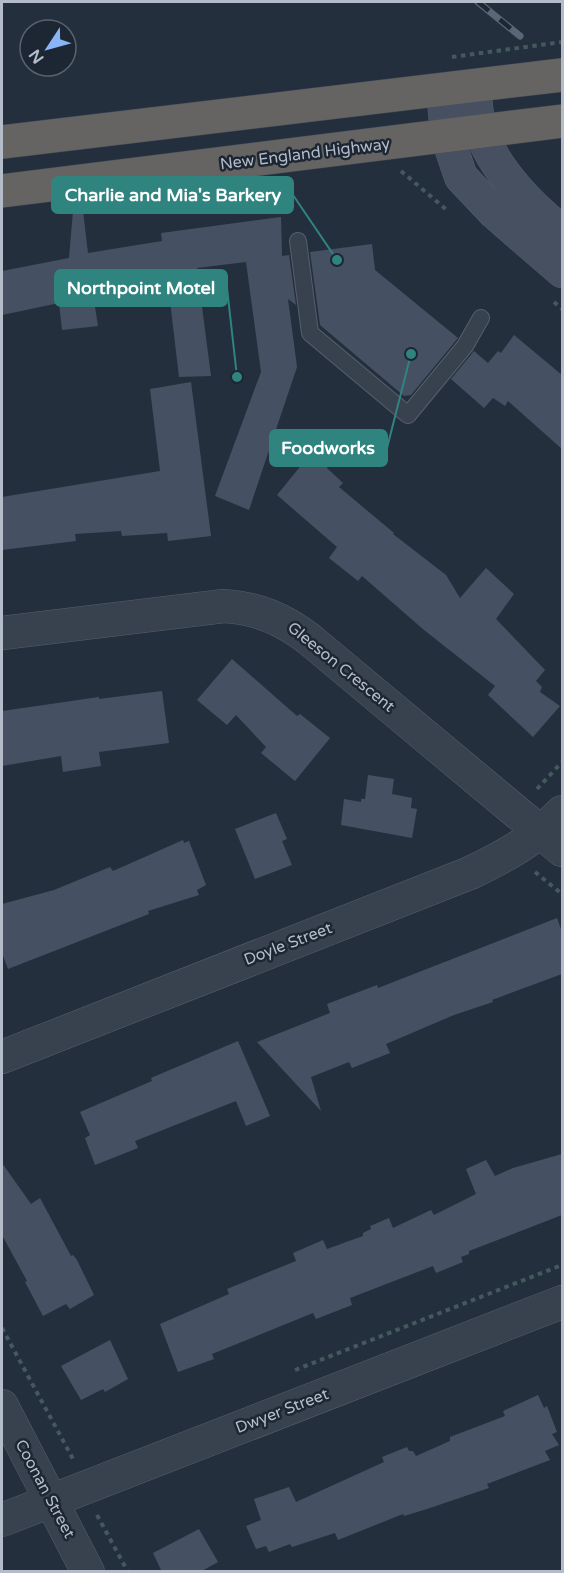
<svg xmlns="http://www.w3.org/2000/svg" width="564" height="1573" font-family="'Varela Round',sans-serif">
<style>
.building{fill:#455162}
.lines{fill:none;stroke-linecap:round;stroke-linejoin:round}
.service-casing{stroke:#565f6c;stroke-width:18}
.minor-casing{stroke:#565f6c;stroke-width:34}
.secondary-casing{stroke:#565f6c;stroke-width:34}
.trunk-casing{stroke:#434c59;stroke-width:34}
.path{stroke:#44595c;stroke-width:4;stroke-dasharray:4.5 4.5;stroke-linecap:butt}
.service{stroke:#38414e;stroke-width:16}
.minor{stroke:#38414e;stroke-width:33}
.secondary{stroke:#465061;stroke-width:33}
.trunk{stroke:#656462;stroke-width:33}
.rail-casing{stroke:#5a6575;stroke-width:7}
.rail{stroke:#1d2633;stroke-width:4.5;stroke-dasharray:14;stroke-linecap:butt}
.path-bridge{stroke:#44595c;stroke-width:4;stroke-dasharray:4.5 4.5;stroke-linecap:butt}
.labels{text-anchor:middle;dominant-baseline:central;stroke-width:5;stroke-linejoin:round;paint-order:stroke}
.street-label{font-size:16px;fill:#b4bcc9;stroke:#1d2633}
.leader{fill:none;stroke:#308480;stroke-width:2}
.callout-dot{fill:#308480;stroke:#1d2633;stroke-width:2}
.callout{fill:#308480;stroke:#308480;stroke-width:2}
.callout-label{font-size:18px;text-anchor:middle;font-weight:bold;fill:#fff}
</style>
<rect width="100%" height="100%" fill="#242f3e"/>
<g class="building">
<polygon points="73,211 83,211 88,253 162,241 161,233 281,217 282,256 289,255 296,305 288,299 297,367 249,510 215,496 261,372 246,262 197,268 211,376 179,377 170,301 95,307 98,326 62,330 59,303 2,315 2,271 69,258"/>
<polygon points="372,244 375,270 458,338 411,395 404,396 320,325 310,252"/>
<polygon points="514,335 562,375 562,449 508,401 505,406 493,398 484,408 451,379 474,351 488,363 498,351 501,353"/>
<polygon points="191,382 211,536 168,541 167,533 122,536 121,531 75,534 76,541 2,550 2,497 160,471 150,389"/>
<polygon points="312,452 328,465 327,468 343,483 339,487 394,533 393,534 446,575 460,598 486,568 514,594 496,619 545,670 536,681 542,687 540,692 560,706 533,737 488,695 495,686 424,630 362,576 358,581 329,558 337,547 277,495"/>
<polygon points="232,659 297,716 300,714 330,738 295,781 261,753 266,747 236,715 227,725 197,700"/>
<polygon points="162,691 169,743 99,752 101,766 63,772 61,756 2,766 2,711 99,697 99,699"/>
<polygon points="368,775 394,779 392,794 412,798 411,808 417,809 412,838 341,825 344,799 361,802 361,799 365,799"/>
<polygon points="276,813 287,839 282,841 292,865 255,879 235,829"/>
<polygon points="183,840 184,843 189,841 206,885 197,890 199,895 148,911 149,914 8,969 2,953 2,904 54,890 110,867 113,871"/>
<polygon points="557,918 562,932 562,974 492,1000 493,1002 454,1015 386,1044 390,1053 352,1068 349,1062 311,1077 321,1111 257,1042 330,1013 327,1004 377,985 378,988"/>
<polygon points="238,1041 270,1116 246,1126 236,1101 135,1141 138,1148 95,1165 85,1138 90,1135 80,1112 152,1081 151,1078"/>
<polygon points="562,1154 562,1215 469,1251 469,1254 461,1257 463,1262 436,1273 433,1266 350,1298 352,1305 316,1319 313,1313 212,1354 214,1359 178,1372 160,1324 229,1294 227,1289 296,1261 293,1253 323,1240 327,1249 363,1236 363,1233 371,1229 370,1226 389,1218 393,1228 431,1210 434,1215 476,1194 466,1169 486,1160 495,1176 513,1168"/>
<polygon points="2,1163 31,1204 40,1198 71,1256 73,1255 77,1260 94,1295 70,1309 66,1304 43,1316 25,1282 27,1281 2,1235"/>
<polygon points="110,1340 128,1379 105,1392 103,1389 81,1400 61,1366"/>
<polygon points="538,1395 544,1408 547,1406 557,1432 552,1434 559,1445 545,1451 550,1460 487,1484 489,1488 427,1509 404,1516 403,1514 338,1540 335,1533 292,1547 290,1544 269,1552 266,1546 256,1549 246,1526 261,1520 254,1499 289,1487 296,1502 384,1462 382,1457 407,1447 409,1451 413,1451 416,1456 450,1441 450,1437 505,1416 503,1411"/>
<polygon points="199,1529 218,1562 200,1572 162,1572 153,1553"/>
</g>
<g class="lines">
<defs>
<polyline id="service" points="298,241 310,333 408,415 465,346 481,318"/>
<g id="minor">
<path d="M2,633l222,-27c33,2 59,13 85,33l253,211"/>
<path d="M2,1057l468,-184c34,-16 66,-34 92,-61"/>
<polyline points="2,1406 88,1572"/>
<polyline points="2,1520 562,1302"/>
</g>
<g id="secondary">
<path d="M474,86c2,15 2,32 7,46 15,40 49,74 81,100"/>
<polyline points="443,90 447,136 461,177 495,213 562,271"/>
</g>
<g id="trunk">
<polyline points="2,142 562,75"/>
<polyline points="2,191 562,121"/>
</g>
</defs>
<use href="#service" class="service-casing"/>
<use href="#minor" class="minor-casing"/>
<use href="#secondary" class="secondary-casing"/>
<use href="#trunk" class="trunk-casing"/>
<g class="path">
<polyline points="401,171 448,211"/>
<polyline points="554,302 562,309"/>
<polyline points="537,789 562,762"/>
<polyline points="535,872 562,894"/>
<polyline points="2,1328 73,1459"/>
<polyline points="295,1370 562,1265"/>
<polyline points="97,1515 128,1572"/>
</g>
<use href="#service" class="service"/>
<use href="#minor" class="minor"/>
<use href="#secondary" class="secondary"/>
<use href="#trunk" class="trunk"/>
<defs>
<polyline id="rail" points="478,2 520,36"/>
</defs>
<use href="#rail" class="rail-casing"/>
<use href="#rail" class="rail"/>
<polyline class="path-bridge" points="452,57 562,42"/>
</g>
<g class="labels">
<g class="street-label">
<text transform="translate(305 154) rotate(-7)">New England Highway</text>
<text transform="translate(341 667) rotate(39)">Gleeson Crescent</text>
<text transform="translate(288 944) rotate(-21)">Doyle Street</text>
<text transform="translate(282 1411) rotate(-21)">Dwyer Street</text>
<text transform="translate(45 1489) rotate(62)">Coonan Street</text>
</g>
</g>
<path class="leader" d="M337 260L293 195M237 377L227 288M411 354L387 448"/>
<g class="callout-dot">
<circle cx="337" cy="260" r="6"/>
<circle cx="237" cy="377" r="6"/>
<circle cx="411" cy="354" r="6"/>
</g>
<g class="callout">
<rect x="52" y="177" width="241" height="36" rx="6"/>
<rect x="55" y="270" width="172" height="36" rx="6"/>
<rect x="270" y="430" width="117" height="36" rx="6"/>
</g>
<g class="callout-label">
<text x="173" y="201">Charlie and Mia's Barkery</text>
<text x="141" y="294">Northpoint Motel</text>
<text x="328" y="454">Foodworks</text>
</g>
<rect width="564" height="1573" fill="none" stroke="#b4bcc9" stroke-width="6"/>
<g transform="translate(48 48) rotate(234)"><circle r="28" fill="#1d2633" stroke="#59626f" stroke-width="1.5"/>
<path d="M0-4.5L10 22L0 15L-10 22Z" fill="#8ab4f8"/>
<text y="-9" font-size="16" font-weight="bold" text-anchor="middle" fill="#b4bcc9">N</text>
</g>
</svg>
